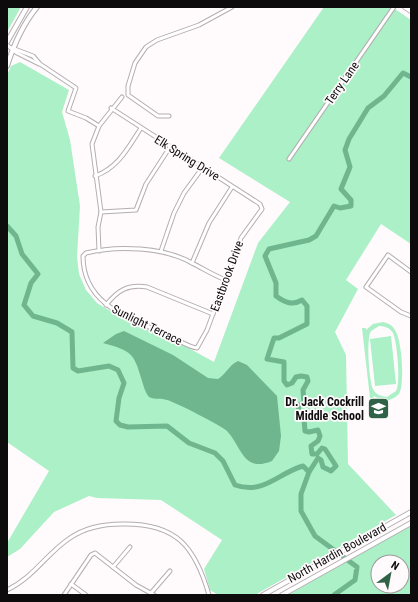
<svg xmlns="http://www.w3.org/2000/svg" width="418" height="602" font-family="'Roboto Condensed',sans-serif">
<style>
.green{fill:#abf0c7;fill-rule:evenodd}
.water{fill:#6fb68e}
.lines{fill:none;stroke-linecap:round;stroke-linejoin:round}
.river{stroke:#6fb68e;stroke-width:5}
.minor-casing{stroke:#b5adb1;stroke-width:5}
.major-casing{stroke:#b5adb1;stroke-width:6}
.highway-casing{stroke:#b5adb1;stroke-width:6}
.minor{stroke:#fff;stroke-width:3}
.major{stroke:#fff;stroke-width:4}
.highway{stroke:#fff;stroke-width:4.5}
.labels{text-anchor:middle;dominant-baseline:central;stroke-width:3.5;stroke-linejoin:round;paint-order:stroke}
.street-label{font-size:12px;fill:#0d0b0c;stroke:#fffafc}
.poi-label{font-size:12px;font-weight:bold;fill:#0d0b0c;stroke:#fffafc;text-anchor:end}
</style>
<rect width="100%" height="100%" fill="#fffafc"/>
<g class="green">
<polygon points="7,7 21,7 7,32"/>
<polygon points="324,7 392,7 411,20 411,244 381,224 346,280 358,289 335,332 346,355 348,464 396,515 255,595 218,595 210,590 204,569 222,540 161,500 97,498 89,496 54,512 20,549 7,557 7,543 49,471 7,442 7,75 11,66 20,62 69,90 62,112 70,140 80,206 77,257 79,274 86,290 97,303 112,312 183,345 214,362 258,243 290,202 219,158"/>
<path d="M383,322c5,1 9,3 12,8 7,10 10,55 4,64 -8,8 -17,8 -25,2l-1,2h-3l-8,-70h4v2l7,-6zM379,326c6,0 11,2 14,7 4,8 8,51 3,58l-9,6c-6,-1 -11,-2 -14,-8 -4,-8 -7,-50 -2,-58z"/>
<polygon points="391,336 396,384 375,386 370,339"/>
<path d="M411,526v69h-123l116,-66zM378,562h24v24h-24z"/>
</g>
<path class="water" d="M124,331l49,24 35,23 10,1c8,-5 11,-14 20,-18l9,4 30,31 4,40 -2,15 -7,10c-29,12 -30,-14 -45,-30 -5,-5 -52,-29 -60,-31 -6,-2 -11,0 -18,-3 -4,-5 -5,-10 -7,-16 -8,-28 -10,-30 -39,-38l13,-9z"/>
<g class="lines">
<g class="river">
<path d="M7,226l9,10 6,18 16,20 -7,9 -7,22 9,11 24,7 15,9 1,36 5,3 31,-5 9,4 6,13 -5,15 -3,23 4,4 8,2 39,-1 22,17 26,10 8,8 12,24c29,10 43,-12 68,-19l6,6 -8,22v17l14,25 42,31 -2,13 -21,15"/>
<path d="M309,472l9,-14 3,2 2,7 8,4 5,-5 -11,-17 -3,-1 -5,6h-5l-1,-8 7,-5 2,-5 -2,-6 -9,2 -4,-1 -1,-12 -6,-7 1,-7 5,-2 -1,-13 5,-9 -1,-4 -6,-1 -5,1 -4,6 -5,2 -3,-4v-19l-17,-3 7,-21h5l28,-14v-18l-5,-6c-10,6 -18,2 -26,-4v-13l-11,-27 4,-7 40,-9 7,-4 18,-30 6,2 11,-2v-6l-10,-11 9,-22 -5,-17 4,-11 19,-31 16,-12 19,-23 8,4"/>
</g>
<defs>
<g id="minor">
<polyline points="7,45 17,53 39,64"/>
<polyline points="12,48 33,56 40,64 76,88 68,111 86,118 99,126"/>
<path d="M111,108l149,96 2,5 -21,29 -34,92 -10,18c-10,-1 -22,-10 -31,-14 -37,-16 -83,-29 -83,-78l3,-3c31,-8 78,-6 106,10 12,6 21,12 34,17"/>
<polyline points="169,116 158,116 128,95 128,86 135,63 146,47 157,40 199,25 232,7"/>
<polyline points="289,159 394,7"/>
<path d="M95,176c23,-8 33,-28 46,-48"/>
<polyline points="101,212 136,210 146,184 170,147"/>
<polyline points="99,251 98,227 101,212 92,144 99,126 122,97"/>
<polyline points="161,251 174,213 184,193 203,167"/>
<polyline points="192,263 209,223 232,187"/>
<polyline points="411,272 388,255 366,287 401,312 411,316"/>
<path d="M106,305c12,-15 22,-21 41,-18l66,27"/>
<polyline points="113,567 130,547"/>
<polyline points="71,584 86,595"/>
<path d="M7,590c26,-12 40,-37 63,-52 16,-11 33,-14 52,-14 54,-1 73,22 87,71"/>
<polyline points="151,593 170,571"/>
<polyline points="64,595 91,555 95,553 136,585 154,595"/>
</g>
<g id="major">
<polyline points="7,42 27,7"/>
<path d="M7,66c7,-22 16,-42 30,-59"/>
<polyline points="263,595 411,512"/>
<polyline points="282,595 411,523"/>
</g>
<polyline id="highway" points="405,7 411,11"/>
</defs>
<use href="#minor" class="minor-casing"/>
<use href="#major" class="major-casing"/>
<use href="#highway" class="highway-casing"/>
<use href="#minor" class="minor"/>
<use href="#major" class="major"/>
<use href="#highway" class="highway"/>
</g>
<defs>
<symbol id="school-square" viewBox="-11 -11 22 22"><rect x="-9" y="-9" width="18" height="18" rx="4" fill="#2f6247" stroke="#fffafc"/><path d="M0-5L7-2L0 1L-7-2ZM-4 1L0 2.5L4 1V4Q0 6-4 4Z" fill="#fff"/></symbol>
</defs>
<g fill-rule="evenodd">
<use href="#school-square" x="366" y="396" width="25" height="25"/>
</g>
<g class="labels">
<g class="street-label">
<text transform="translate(342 83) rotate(-55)">Terry Lane</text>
<text transform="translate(187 158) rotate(32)">Elk Spring Drive</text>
<text transform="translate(227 276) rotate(-70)">Eastbrook Drive</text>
<text transform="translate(147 325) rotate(26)">Sunlight Terrace</text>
<text transform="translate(337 553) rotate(-29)">North Hardin Boulevard</text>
</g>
<g class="poi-label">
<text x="364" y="402">Dr. Jack Cockrill<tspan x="364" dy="14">Middle School</tspan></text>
</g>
</g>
<rect width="418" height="602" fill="none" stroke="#0d0b0c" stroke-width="16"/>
<g transform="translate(390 574) rotate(32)"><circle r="19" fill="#fffafc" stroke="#9e9a9c"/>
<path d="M0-3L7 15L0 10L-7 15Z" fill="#2f6247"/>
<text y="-6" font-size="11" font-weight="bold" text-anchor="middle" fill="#0d0b0c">N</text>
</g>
</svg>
